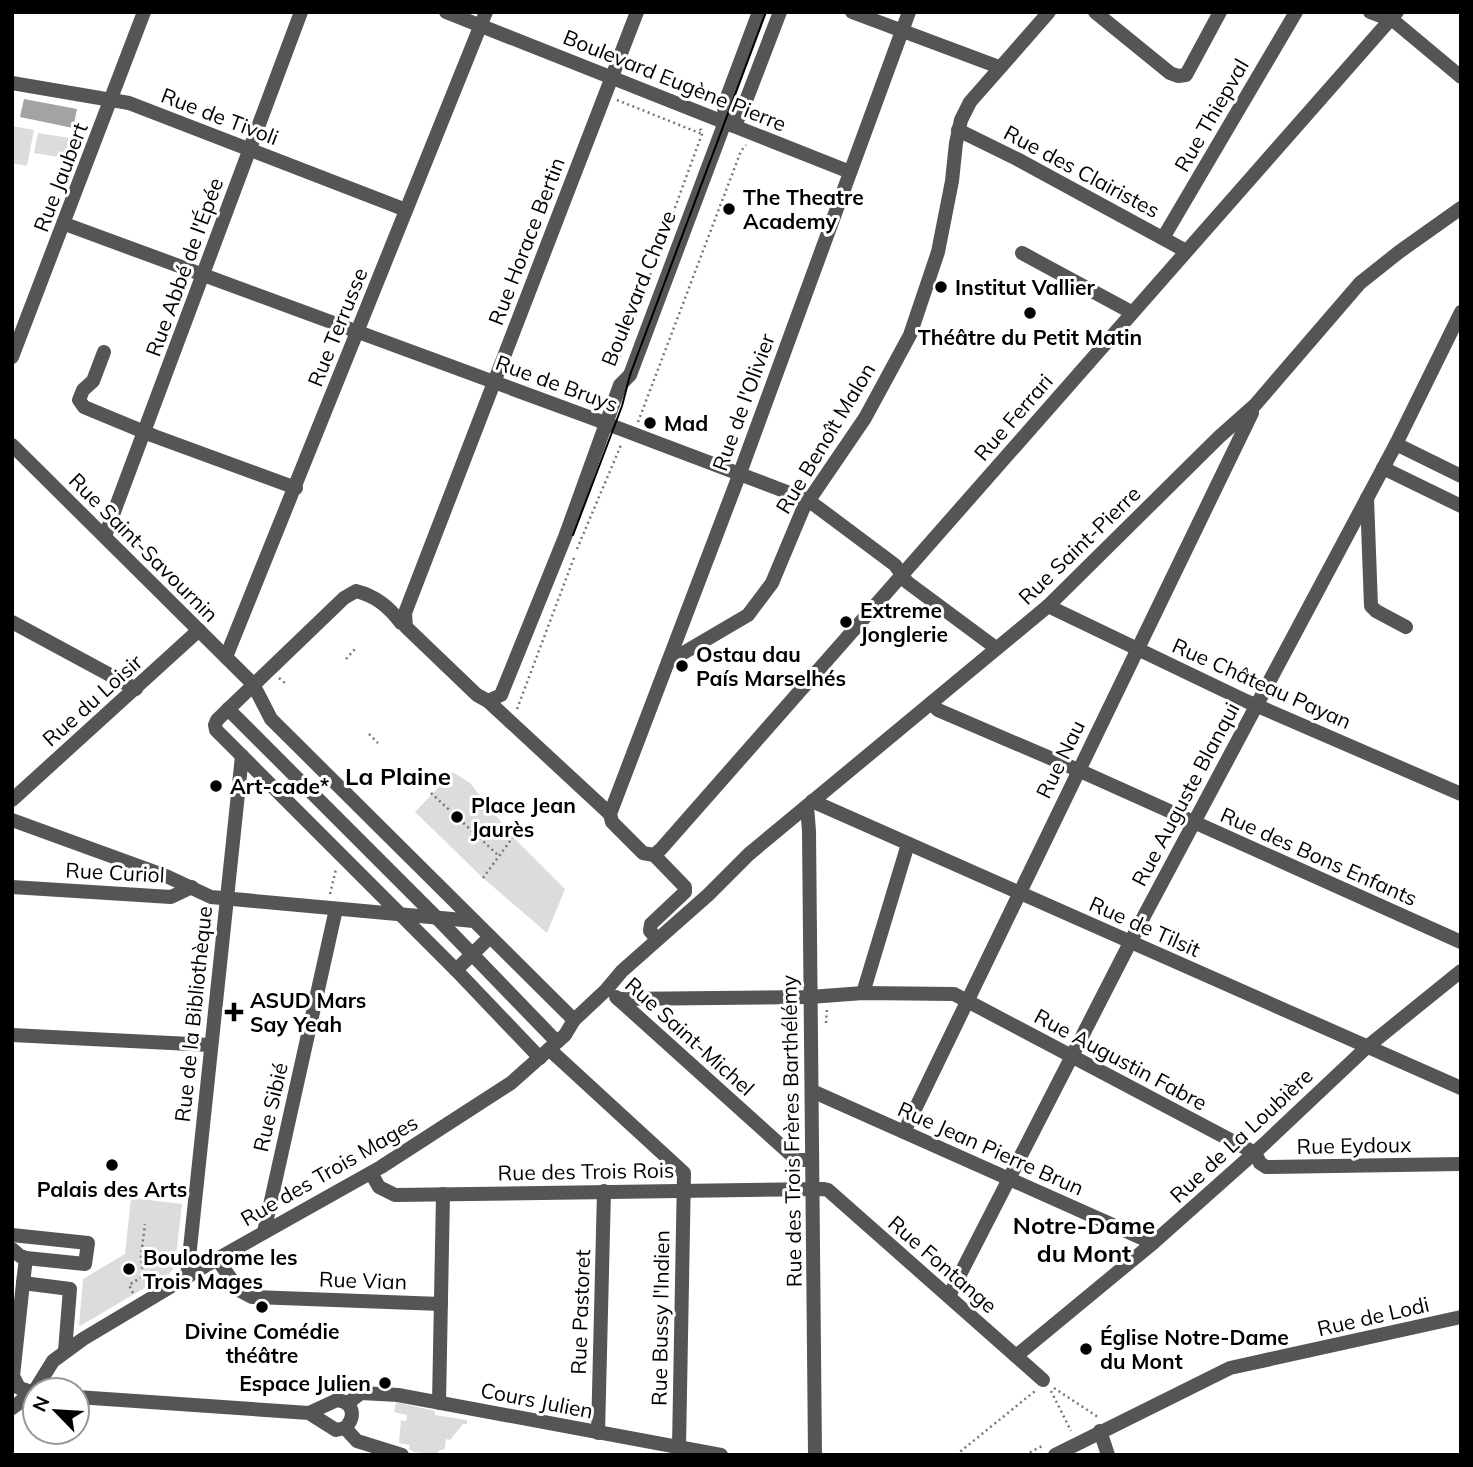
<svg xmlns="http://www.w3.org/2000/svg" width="1473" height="1467" font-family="Mulish,sans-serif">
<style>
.green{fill:#dcdcdc}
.water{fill:#a3a3a3}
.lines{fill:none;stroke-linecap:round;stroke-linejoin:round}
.path{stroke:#777;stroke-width:2.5;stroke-dasharray:2 3.5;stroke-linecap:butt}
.minor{stroke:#555;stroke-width:14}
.tram{stroke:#000;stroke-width:2}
.poi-dot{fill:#000;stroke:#fff;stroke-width:2.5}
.labels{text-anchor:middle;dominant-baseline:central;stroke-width:6;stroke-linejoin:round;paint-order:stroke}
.street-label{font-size:21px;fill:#000;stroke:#fff}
.poi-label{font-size:21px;font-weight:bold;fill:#000;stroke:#fff;text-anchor:start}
.quarter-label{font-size:24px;font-weight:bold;fill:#000;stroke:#fff}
</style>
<rect width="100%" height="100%" fill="#fff"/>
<g class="green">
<polygon points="12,126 34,130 27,166 12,163"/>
<polygon points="38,133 76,139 72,159 34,153"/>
<polygon points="453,772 470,783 513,837 565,889 547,933 483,878 415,812"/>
<polygon points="131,1198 182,1204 175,1266 170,1273 80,1326 79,1325 83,1279 125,1254"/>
<polygon points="396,1402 435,1411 435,1415 467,1420 467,1424 463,1424 450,1440 446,1439 445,1449 438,1451 438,1454 414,1452 409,1449 410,1445 399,1443 401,1420 406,1421 407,1415 394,1412"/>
</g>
<polygon class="water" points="24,99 77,109 73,128 20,117"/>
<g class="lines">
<g class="path">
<polyline points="617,100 702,134"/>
<polyline points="616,368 702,134 700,128"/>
<polyline points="638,422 741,151 746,145"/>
<polyline points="577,549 621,445"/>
<polyline points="346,659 355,649"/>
<polyline points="279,678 286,684"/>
<polyline points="517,709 575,555"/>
<polyline points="369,734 378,743"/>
<polyline points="431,793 499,856"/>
<polyline points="483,878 513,837"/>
<polyline points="330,894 336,869"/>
<polyline points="826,1023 827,1008"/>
<polyline points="133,1293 129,1285 143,1276 141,1256 145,1224"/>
<polyline points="1054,1388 1098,1417"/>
<polyline points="1051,1391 1071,1431"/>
<polyline points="956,1455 1035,1391"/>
<polyline points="1025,1455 1044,1445"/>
</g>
<g class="minor">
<polyline points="446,12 850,172"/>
<polyline points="637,12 405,613 406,627 477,695 488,701 501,695 565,537 620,385 630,375 725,122 724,105 759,12"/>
<polyline points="852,12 999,67"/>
<polyline points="909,12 740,473 610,814 612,822 643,853 654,855 661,849 1397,12"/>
<polyline points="1095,12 1170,73 1178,76 1186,75 1220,12"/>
<polyline points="1370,12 1394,21 1461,77"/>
<polyline points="12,83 129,103 406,210"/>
<polyline points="734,126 742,111 780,12"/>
<polyline points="958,130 1017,159 1186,251"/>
<polyline points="65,224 589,417 808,500 895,565 907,582 996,648"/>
<polyline points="1163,238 1296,12"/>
<polyline points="1022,253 1131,312"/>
<polyline points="104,352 93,381 83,390 79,400 84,407 154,436 296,488"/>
<polyline points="12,357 144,12"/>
<polyline points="1396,444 1461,476"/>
<polyline points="12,445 253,684 271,719 574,1020"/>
<polyline points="1383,468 1461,506"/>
<polyline points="1367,498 1371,606 1376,611 1406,627"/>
<polyline points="105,536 301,12"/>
<polyline points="1048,606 1246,701 1461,794"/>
<polyline points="12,622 136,689"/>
<path d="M401,623c-12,-16 -25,-27 -45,-32l-12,7 -127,122 -2,5 1,5 240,240 84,88"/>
<polyline points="226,657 486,12"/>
<polyline points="668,662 748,615 772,583 803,509 865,418 910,335 938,252 952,181 956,143 961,120 970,102 1049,12"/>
<polyline points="488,701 610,814"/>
<polyline points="931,703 938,710 1078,770 1461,942"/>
<polyline points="228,709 437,918 557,1042"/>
<polyline points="12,800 199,630"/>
<polyline points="812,801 1461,1088"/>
<polyline points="807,806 809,831 815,1455"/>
<polyline points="12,820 166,876 211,897 474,921"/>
<polyline points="654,855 685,887 685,892 651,924 650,931 657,939"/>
<polyline points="12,887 171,897 192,887"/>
<polyline points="456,970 490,937"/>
<polyline points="863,993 908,844"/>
<polyline points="616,997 797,1160 812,1160"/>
<polyline points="618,999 810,997 863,993 954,994 1255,1153 1260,1163 1266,1167 1461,1164"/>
<polyline points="12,1035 210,1045"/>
<polyline points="549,1049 684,1173 679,1447"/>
<polyline points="812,1091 1153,1243"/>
<polyline points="904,1132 1252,413"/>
<polyline points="371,1173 379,1187 395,1195 824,1189 828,1190 1043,1380"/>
<polyline points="264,1232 336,909"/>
<polyline points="12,1235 88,1243 85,1264 26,1258"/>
<polyline points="12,1249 20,1256 26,1258 23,1283"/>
<polyline points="217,1259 239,1290 252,1297 441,1304"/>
<polyline points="187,1277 242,756"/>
<polyline points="949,1296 1135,933 1396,444 1461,312"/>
<polyline points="1016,1356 1153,1243 1262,1146 1367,1047 1461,971"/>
<polyline points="35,1390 53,1361 83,1339 217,1259 381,1167 511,1083 565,1035 574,1020 606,990 622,971 708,895 749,854 1048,606 1219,437 1255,405 1360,283 1399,252 1461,208"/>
<polyline points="35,1393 19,1388 13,1376 23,1283 70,1289 65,1351"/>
<path d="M77,1397l232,16 28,-13c17,2 19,17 8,28l-9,2 -27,-17"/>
<polyline points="348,1403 361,1393 398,1395 721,1455"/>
<polyline points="439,1403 443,1194"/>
<polyline points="12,1408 35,1391"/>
<polyline points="345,1428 357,1441 402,1455"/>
<polyline points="1100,1431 1108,1455"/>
<polyline points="598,1433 604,1191"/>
<polyline points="1055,1455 1230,1368 1461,1317"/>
</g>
<polyline class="tram" points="573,535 622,406 630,375 766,12"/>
</g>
<g class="poi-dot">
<circle cx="729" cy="209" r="7"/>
<circle cx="941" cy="287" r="7"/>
<circle cx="1030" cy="313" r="7"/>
<circle cx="650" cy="423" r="7"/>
<circle cx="846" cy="622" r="7"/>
<circle cx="682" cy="666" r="7"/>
<circle cx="216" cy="786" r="7"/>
<circle cx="457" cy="817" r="7"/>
<path d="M230.5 1001.5h7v7h7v7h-7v7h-7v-7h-7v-7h7z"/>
<circle cx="112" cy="1165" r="7"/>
<circle cx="129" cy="1269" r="7"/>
<circle cx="262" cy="1307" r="7"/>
<circle cx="1086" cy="1349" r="7"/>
<circle cx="385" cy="1383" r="7"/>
</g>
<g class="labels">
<g class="street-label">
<text transform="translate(675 80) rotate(22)">Boulevard Eugène Pierre</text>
<text transform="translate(1211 115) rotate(-60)">Rue Thiepval</text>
<text transform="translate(220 116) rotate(21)">Rue de Tivoli</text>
<text transform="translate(1082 171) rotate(28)">Rue des Clairistes</text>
<text transform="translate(60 177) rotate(-69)">Rue Jaubert</text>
<text transform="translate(526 241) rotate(-69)">Rue Horace Bertin</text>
<text transform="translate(184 267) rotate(-70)">Rue Abbé de l'Épée</text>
<text transform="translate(638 288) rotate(-68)">Boulevard Chave</text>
<text transform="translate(337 327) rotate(-68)">Rue Terrusse</text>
<text transform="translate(557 383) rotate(20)">Rue de Bruys</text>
<text transform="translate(743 402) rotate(-70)">Rue de l'Olivier</text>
<text transform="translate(1013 417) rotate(-49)">Rue Ferrari</text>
<text transform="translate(825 438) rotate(-59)">Rue Benoît Malon</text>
<text transform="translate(1079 545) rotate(-44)">Rue Saint-Pierre</text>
<text transform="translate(144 547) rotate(45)">Rue Saint-Savournin</text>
<text transform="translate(1262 683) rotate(24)">Rue Château Payan</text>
<text transform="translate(92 700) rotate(-42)">Rue du Loisir</text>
<text transform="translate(1060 759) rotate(-64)">Rue Nau</text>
<text transform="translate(1185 794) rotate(-62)">Rue Auguste Blanqui</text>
<text transform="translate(1319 856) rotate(24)">Rue des Bons Enfants</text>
<text transform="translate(115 872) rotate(3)">Rue Curiol</text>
<text transform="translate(1145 926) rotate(24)">Rue de Tilsit</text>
<text transform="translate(193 1014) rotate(-84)">Rue de la Bibliothèque</text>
<text transform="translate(690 1036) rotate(42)">Rue Saint-Michel</text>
<text transform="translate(1121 1059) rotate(28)">Rue Augustin Fabre</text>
<text transform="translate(270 1107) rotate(-77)">Rue Sibié</text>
<text transform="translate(791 1131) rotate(-91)">Rue des Trois Frères Barthélémy</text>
<text transform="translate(1241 1135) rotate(-43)">Rue de La Loubière</text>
<text transform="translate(1354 1145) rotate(-1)">Rue Eydoux</text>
<text transform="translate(991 1148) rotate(24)">Rue Jean Pierre Brun</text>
<text transform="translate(329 1170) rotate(-30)">Rue des Trois Mages</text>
<text transform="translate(586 1171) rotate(-1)">Rue des Trois Rois</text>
<text transform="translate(943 1264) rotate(41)">Rue Fontange</text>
<text transform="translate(363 1280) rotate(2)">Rue Vian</text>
<text transform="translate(580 1312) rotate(-88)">Rue Pastoret</text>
<text transform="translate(1373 1316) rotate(-13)">Rue de Lodi</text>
<text transform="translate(660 1318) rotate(-89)">Rue Bussy l'Indien</text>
<text transform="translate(537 1400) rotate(11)">Cours Julien</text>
</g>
<g class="poi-label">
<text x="743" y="197">The Theatre<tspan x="743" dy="24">Academy</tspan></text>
<text x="955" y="287">Institut Vallier</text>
<text x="1030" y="337" text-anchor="middle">Théâtre du Petit Matin</text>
<text x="664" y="423">Mad</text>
<text x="860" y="610">Extreme<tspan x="860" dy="24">Jonglerie</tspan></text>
<text x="696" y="654">Ostau dau<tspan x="696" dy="24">País Marselhés</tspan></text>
<text x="230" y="786">Art-cade*</text>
<text x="471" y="805">Place Jean<tspan x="471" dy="24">Jaurès</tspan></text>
<text x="250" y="1000">ASUD Mars<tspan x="250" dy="24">Say Yeah</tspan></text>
<text x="112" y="1189" text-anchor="middle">Palais des Arts</text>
<text x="143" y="1257">Boulodrome les<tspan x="143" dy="24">Trois Mages</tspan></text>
<text x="262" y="1331" text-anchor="middle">Divine Comédie<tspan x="262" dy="24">théâtre</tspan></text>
<text x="1100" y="1337">Église Notre-Dame<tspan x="1100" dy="24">du Mont</tspan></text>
<text x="371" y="1383" text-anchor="end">Espace Julien</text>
</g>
<g class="quarter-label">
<text x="398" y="776">La Plaine</text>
<text x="1084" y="1225">Notre-Dame<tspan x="1084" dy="28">du Mont</tspan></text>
</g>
</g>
<rect width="1473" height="1467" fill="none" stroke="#000000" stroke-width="28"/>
<g transform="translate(56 1411) rotate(295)"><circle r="33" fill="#ffffff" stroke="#999999" stroke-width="2"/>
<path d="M0-5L12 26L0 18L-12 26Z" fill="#000000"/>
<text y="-10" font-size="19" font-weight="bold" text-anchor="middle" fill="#000000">N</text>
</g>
</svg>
